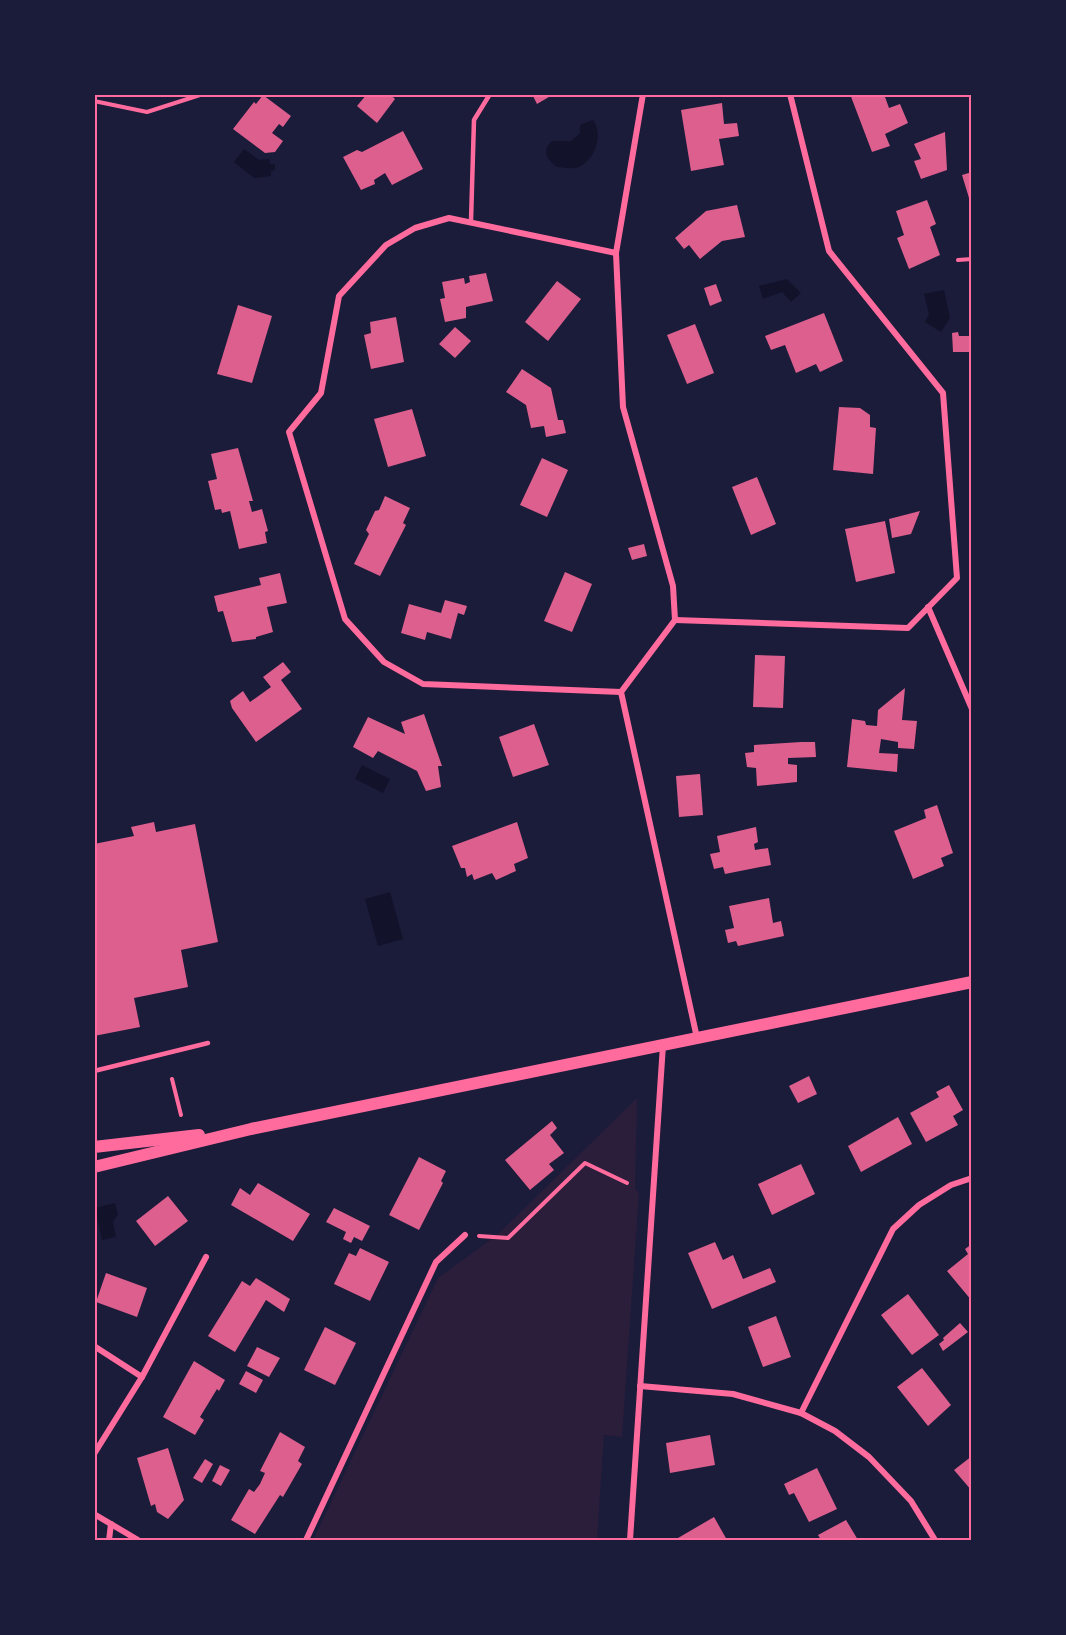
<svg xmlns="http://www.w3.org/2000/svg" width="1066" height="1635" font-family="'DM Sans',sans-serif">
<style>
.green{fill:#2a1e3b}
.water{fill:#12122b}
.building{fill:#dd5f8e}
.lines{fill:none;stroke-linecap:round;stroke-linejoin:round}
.path{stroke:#ff6b9d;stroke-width:4}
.service{stroke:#ff6b9d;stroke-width:4.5}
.minor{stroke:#ff6b9d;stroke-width:6}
.secondary{stroke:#ff6b9d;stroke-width:12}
.neatline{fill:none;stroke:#ff6b9d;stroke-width:2}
</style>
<rect width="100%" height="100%" fill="#1b1b3a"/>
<polygon class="green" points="637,1098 635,1189 639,1192 622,1437 604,1435 597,1540 313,1540 438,1278 497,1235"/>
<g class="water">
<path d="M593,120c11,15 2,42 -17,48 -5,1 -13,-1 -19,-1 -10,-8 -16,-16 -5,-26h19l9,-8v-8z"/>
<polygon points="244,149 259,160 269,159 270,164 275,164 275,170 271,171 271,176 254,178 234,162"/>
<polygon points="787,279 801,293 791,302 782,292 763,299 759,286"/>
<polygon points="944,290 950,318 941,332 925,322 929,314 924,294"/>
<polygon points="362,765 390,779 383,793 355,779"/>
<polygon points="390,892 403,939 378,946 365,899"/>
<polygon points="115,1203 118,1214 113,1222 116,1237 102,1240 95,1208"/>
</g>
<g class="building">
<polygon points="367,94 390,94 395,99 377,123 357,106"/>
<polygon points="532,94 554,94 537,104"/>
<polygon points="850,94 884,94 889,108 900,104 908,123 885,134 890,146 872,152"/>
<polygon points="263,95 291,116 283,127 279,124 272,133 283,141 275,152 265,153 233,129 254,102 256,104"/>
<polygon points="722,103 724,124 737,123 739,136 719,139 724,165 691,171 681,110"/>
<polygon points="403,131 423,169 392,185 385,173 374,180 375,184 361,190 343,157 357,150 362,152"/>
<polygon points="945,132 947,170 921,179 914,161 921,159 914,144"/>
<polygon points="972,172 972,197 969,198 962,175"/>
<polygon points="927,200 936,224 930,227 940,255 909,269 897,238 904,235 896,211"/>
<polygon points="737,205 745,237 722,241 700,259 689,245 684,249 675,238 706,211"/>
<polygon points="486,273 493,301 466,307 466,318 445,322 440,299 445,298 442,282 464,278 465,284 470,282 469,276"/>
<polygon points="557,281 581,299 548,341 525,322"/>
<polygon points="716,284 722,301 710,306 704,288"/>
<polygon points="238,305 272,316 252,383 217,374"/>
<polygon points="824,313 843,361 820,372 816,364 796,373 785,345 771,350 765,336"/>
<polygon points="396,317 404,362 371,369 364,335 371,333 370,322"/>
<polygon points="695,324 714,373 687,384 667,335"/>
<polygon points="455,327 471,341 455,358 439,344"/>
<polygon points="958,332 959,336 972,336 972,352 953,352 952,333"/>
<polygon points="522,369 551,388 558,420 563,420 566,433 546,437 544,426 531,428 526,405 506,392"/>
<polygon points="839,407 860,408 870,415 870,427 876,428 873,474 833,470"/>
<polygon points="412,409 426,456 388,467 374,419"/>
<polygon points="238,448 253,501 249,501 252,512 262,509 268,531 265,532 267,543 239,549 230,511 222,513 221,509 215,510 208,481 217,479 211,454"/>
<polygon points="542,458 568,470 547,517 520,505"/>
<polygon points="757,477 776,524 751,535 732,487"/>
<polygon points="385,496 410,508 403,523 406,525 380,576 354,564 369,534 366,530 375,511 379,510"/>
<polygon points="920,511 911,534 892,538 889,519"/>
<polygon points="885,521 895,573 856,582 845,529"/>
<polygon points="644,544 647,556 632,560 628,548"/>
<polygon points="565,572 592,584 572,632 544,621"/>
<polygon points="280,573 287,603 267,607 273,632 256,637 256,639 232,642 223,611 218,612 214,596 261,585 259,578"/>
<polygon points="445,600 467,606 464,615 458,613 451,639 427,632 425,640 401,633 409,604 441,613"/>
<polygon points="755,655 785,656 783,708 753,707"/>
<polygon points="283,662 291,672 281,680 302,709 256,742 232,708 230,701 243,691 250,702 271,687 263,677"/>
<polygon points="905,688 902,720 917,721 914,749 898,748 898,742 881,739 879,753 898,754 897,772 847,767 852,719 865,721 866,725 877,726 878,710"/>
<polygon points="424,714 442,766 438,766 441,787 426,791 417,771 378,751 373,758 353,747 368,717 405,734 401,722"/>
<polygon points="534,724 549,765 513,777 499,737"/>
<polygon points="801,742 815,742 816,757 788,758 788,764 797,765 797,782 757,786 756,768 747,767 745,753 754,752 754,745"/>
<polygon points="700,774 703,815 679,817 676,776"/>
<polygon points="937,805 953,853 941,858 944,866 913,879 894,831 926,818 924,810"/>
<polygon points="154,822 156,832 195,824 218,942 181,950 188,987 134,998 140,1027 94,1036 94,844 134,836 131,827"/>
<polygon points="517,822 528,858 514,864 516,871 496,880 492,873 474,880 472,874 467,877 465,868 461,868 452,846"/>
<polygon points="756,827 758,842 754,844 755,850 768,848 771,865 725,874 723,867 714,869 710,854 720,852 717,836"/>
<polygon points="769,898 773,923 781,921 784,936 738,946 736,941 728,943 725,930 734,928 729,906"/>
<polygon points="809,1076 817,1094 798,1103 789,1086"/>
<polygon points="949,1085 963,1110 953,1116 958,1125 926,1142 910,1113 939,1097 936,1092"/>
<polygon points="898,1117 912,1144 861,1172 848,1146"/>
<polygon points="552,1121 557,1128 550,1135 564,1153 549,1164 554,1170 530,1190 505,1160"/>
<polygon points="419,1157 446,1171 441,1181 443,1183 419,1230 389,1215"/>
<polygon points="801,1164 815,1194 772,1215 758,1184"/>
<polygon points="258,1183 310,1214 293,1241 231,1205 240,1188 250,1195"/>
<polygon points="168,1196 188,1221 155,1246 136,1221"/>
<polygon points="334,1208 370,1226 362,1241 354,1237 351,1243 343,1239 346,1232 326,1222"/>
<polygon points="715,1242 723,1260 733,1255 743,1279 770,1268 776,1282 712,1309 688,1253"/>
<polygon points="972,1244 972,1301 947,1271 968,1254 965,1249"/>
<polygon points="360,1248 389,1262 370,1301 334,1284 349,1253 356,1256"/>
<polygon points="106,1273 147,1288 137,1317 96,1302"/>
<polygon points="256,1278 290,1299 284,1312 266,1300 235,1352 208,1336 242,1281 250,1286"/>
<polygon points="908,1294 939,1335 912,1355 881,1315"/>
<polygon points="776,1316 791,1357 763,1367 748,1327"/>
<polygon points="960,1323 968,1332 943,1351 939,1344 944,1340 943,1338"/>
<polygon points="325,1327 356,1343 335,1385 304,1370"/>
<polygon points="257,1347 280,1358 269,1377 247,1366"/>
<polygon points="194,1361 225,1380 219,1391 217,1389 200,1417 204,1420 195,1435 163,1417"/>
<polygon points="922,1368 951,1405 928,1426 897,1387"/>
<polygon points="246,1371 263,1380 256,1393 239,1384"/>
<polygon points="280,1432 305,1447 298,1461 302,1464 283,1497 280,1495 255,1534 231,1520 249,1489 254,1492 260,1484 265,1473 260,1471"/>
<polygon points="710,1435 715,1465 670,1473 666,1443"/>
<polygon points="168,1448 184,1500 168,1519 157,1512 155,1504 151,1506 137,1458"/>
<polygon points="972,1456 972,1491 954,1470"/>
<polygon points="205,1459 213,1464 202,1483 193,1478"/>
<polygon points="220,1465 230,1470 221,1486 212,1481"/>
<polygon points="817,1468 837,1509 809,1522 794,1493 789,1495 784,1484"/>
<polygon points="714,1517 727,1540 679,1540 678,1538"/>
<polygon points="846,1520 858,1540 821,1540 818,1535"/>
</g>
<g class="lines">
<g class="path">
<polyline points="94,101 147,112 203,94"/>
<polyline points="958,260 972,259"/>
<polyline points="172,1079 181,1115"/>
<polyline points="479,1236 508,1238 585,1163 627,1183"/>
</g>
<g class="service">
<polyline points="471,221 474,120 490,94"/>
<polyline points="94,1071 208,1043"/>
</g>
<g class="minor">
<polyline points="643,94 616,253 623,407 673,586 675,620 621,692 697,1038"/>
<polyline points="616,253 449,218 415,228 386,245 339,296 321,393 289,432 345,619 384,662 423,684 621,692"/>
<polyline points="928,607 972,709"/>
<polyline points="675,620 908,628 957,578 943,393 829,251 790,94"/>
<polyline points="94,1346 142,1377"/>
<polyline points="640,1386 733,1394 801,1413 835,1431 869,1457 911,1501 935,1540"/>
<polyline points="801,1413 893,1229 919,1205 951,1185 972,1178"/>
<polyline points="94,1454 142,1377 206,1257"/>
<polyline points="94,1514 138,1540"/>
<polyline points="109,1540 111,1524"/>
<polyline points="306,1540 436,1262 465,1235"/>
<polyline points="630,1540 663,1045"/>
</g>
<g class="secondary">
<polyline points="94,1147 199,1135"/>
<polyline points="94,1167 251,1129 972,982"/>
</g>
</g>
<rect width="1066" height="1635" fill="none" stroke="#1b1b3a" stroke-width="192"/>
<rect x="96" y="96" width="874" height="1443" class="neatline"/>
</svg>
